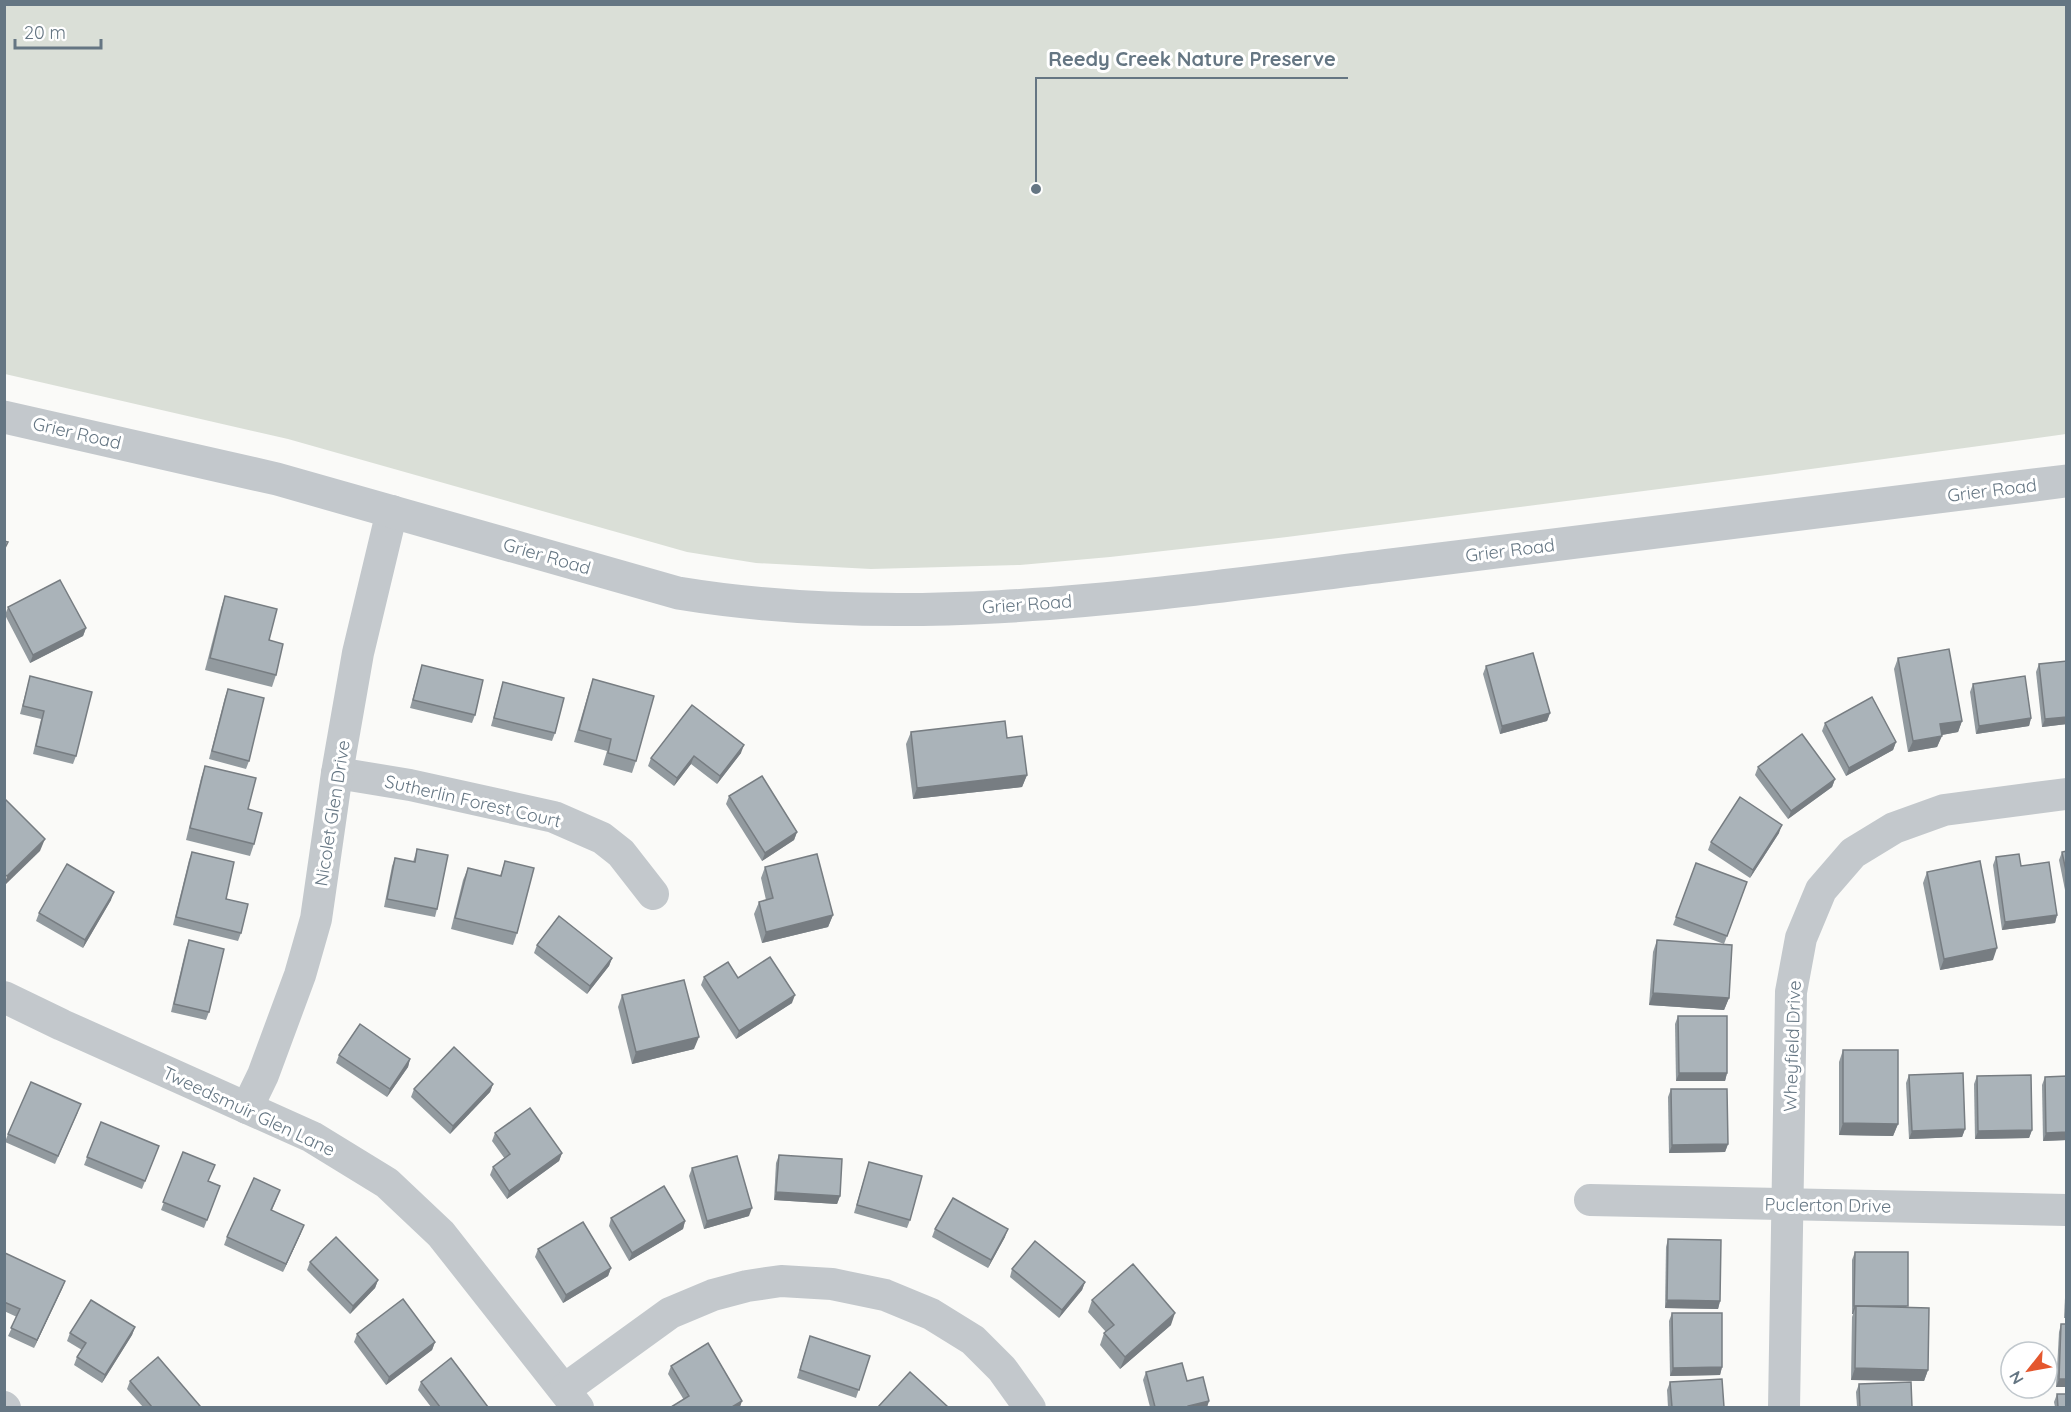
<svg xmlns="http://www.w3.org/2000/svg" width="2071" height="1412" font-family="Quicksand,sans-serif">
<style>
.green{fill:#dadfd7}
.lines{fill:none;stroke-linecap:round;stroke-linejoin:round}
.minor{stroke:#c3c8cc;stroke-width:32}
.tertiary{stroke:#c3c8cc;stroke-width:33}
.wall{fill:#929a9f}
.shaded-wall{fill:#777d82}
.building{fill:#aab3b9;stroke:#777d82;stroke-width:1.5}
.labels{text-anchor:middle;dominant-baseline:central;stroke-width:6;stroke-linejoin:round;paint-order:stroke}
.street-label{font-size:18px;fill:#657683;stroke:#fff}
.leader{fill:none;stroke:#657683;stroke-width:2}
.callout-dot{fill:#657683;stroke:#fff;stroke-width:2}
.callout-label{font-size:20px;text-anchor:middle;font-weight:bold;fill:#657683;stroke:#fff;stroke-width:6;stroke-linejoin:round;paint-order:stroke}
</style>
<rect width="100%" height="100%" fill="#fafaf8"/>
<polygon class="green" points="5,4 2066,5 2066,434 1775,474 1287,537 1110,557 1020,565 871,569 756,563 687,552 288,439 5,374"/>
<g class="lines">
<g class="minor">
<polyline points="337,773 410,785 554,817 602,838 621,853 653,894"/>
<polyline points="4,997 62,1025 312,1137 387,1183 441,1234 578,1408"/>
<polyline points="247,1108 263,1075 300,975 316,919 337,773 358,653 392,511"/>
<polyline points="1590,1200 2066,1210"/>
<polyline points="565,1389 670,1313 713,1295 747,1286 781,1281 832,1284 885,1295 931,1314 973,1340 1002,1369 1030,1408"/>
<polyline points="4,1407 5,1408"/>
<polyline points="1784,1408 1791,992 1801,938 1821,890 1853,853 1894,828 1944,810 2066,794"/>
</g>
<path class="tertiary" d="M4,417l273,62 401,114c237,39 477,1 713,-28 225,-28 450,-55 675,-84"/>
</g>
<g class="wall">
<polygon points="225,596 269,640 276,675 272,687 205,670 221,608"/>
<polygon points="8,607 86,628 83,636 30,663 5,615"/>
<polygon points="1898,658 1962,721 1958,732 1942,735 1937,747 1908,752 1894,669"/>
<polygon points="2067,661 2067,724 2042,727 2036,672 2039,664"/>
<polygon points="422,665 475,715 472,723 410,708"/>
<polygon points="1486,666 1550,713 1547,721 1500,734 1483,674"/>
<polygon points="30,676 76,756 73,764 33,754 41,719 20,714"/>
<polygon points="593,679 636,761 632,773 603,765 607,751 574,742 589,691"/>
<polygon points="503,682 555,733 552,741 491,726"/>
<polygon points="1973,684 2031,718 2029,726 1976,734 1970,692"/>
<polygon points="228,689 249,761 246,769 209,759 225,697"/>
<polygon points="1825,723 1896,742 1893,750 1846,776 1822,731"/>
<polygon points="911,732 1007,738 1027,775 1022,787 913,799 906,744"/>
<polygon points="741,753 717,784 691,764 674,786 648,766 651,758"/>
<polygon points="205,766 248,809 254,844 250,856 186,840 201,778"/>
<polygon points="1758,767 1835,779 1832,787 1788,819 1755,775"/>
<polygon points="729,796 797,832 794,840 762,861 726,804"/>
<polygon points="1779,833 1750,878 1708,850 1711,842"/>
<polygon points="417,849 437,909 435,917 384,907 392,866 395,858 413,862"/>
<polygon points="2067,851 2067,900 2059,860 2062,852"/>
<polygon points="192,852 226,899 241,933 238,941 173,925 189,860"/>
<polygon points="1996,857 2021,866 2057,915 2055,923 2002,930 1993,865"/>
<polygon points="505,861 517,933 513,945 451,929 463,880 468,868 500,876"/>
<polygon points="1696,863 1747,882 1724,944 1673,925"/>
<polygon points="765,867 833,915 828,927 762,943 754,914 759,902 766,900 761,878"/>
<polygon points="1927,872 1993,960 1940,970 1923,883"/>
<polygon points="111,900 83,948 36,921 39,913"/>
<polygon points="189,940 209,1012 206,1020 171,1012 186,948"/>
<polygon points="1657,940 1729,998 1724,1010 1649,1005 1653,952"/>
<polygon points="537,945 612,958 609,966 587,994 534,953"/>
<polygon points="704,977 738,978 792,1003 736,1039 701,985"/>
<polygon points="622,995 694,1049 632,1064 618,1007"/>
<polygon points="1678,1016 1727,1073 1725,1081 1676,1081 1675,1024"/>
<polygon points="1843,1050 1898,1124 1893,1136 1839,1135 1839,1062"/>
<polygon points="339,1055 410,1059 408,1067 387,1097 336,1063"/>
<polygon points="1909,1075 1965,1129 1962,1137 1909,1139 1906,1083"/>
<polygon points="1977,1076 2032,1130 2029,1138 1975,1139 1974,1084"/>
<polygon points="2067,1076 2067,1140 2043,1141 2042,1085 2045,1077"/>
<polygon points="493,1084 490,1092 450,1134 411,1097 414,1089"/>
<polygon points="1671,1089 1728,1144 1725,1152 1669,1153 1668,1097"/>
<polygon points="78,1112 55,1164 5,1142 8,1134"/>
<polygon points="101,1122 159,1146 142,1189 84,1165"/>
<polygon points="495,1133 562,1153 559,1161 507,1199 490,1175 493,1167 505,1159 492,1141"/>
<polygon points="183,1152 209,1181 220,1186 204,1228 161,1210"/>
<polygon points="779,1155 840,1196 837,1204 774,1200 776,1163"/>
<polygon points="869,1162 910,1220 907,1228 854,1213"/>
<polygon points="692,1168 749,1216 704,1229 689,1176"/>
<polygon points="277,1198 272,1210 301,1233 283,1272 224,1245 227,1237"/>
<polygon points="611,1218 685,1221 683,1229 629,1261 609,1226"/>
<polygon points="935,1229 1005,1237 988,1268 932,1237"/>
<polygon points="1668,1239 1720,1301 1718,1309 1665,1308 1666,1247"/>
<polygon points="538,1249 611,1268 608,1276 563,1303 535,1257"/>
<polygon points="1855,1252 1907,1307 1928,1370 1924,1381 1851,1380 1852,1317 1853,1314 1852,1314 1852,1260"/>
<polygon points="4,1254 65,1281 34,1348 8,1336 17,1317 4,1311"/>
<polygon points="2067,1257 2067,1318 2064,1318"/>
<polygon points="310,1262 378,1280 375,1288 350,1314 307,1270"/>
<polygon points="1012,1269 1085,1282 1082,1290 1059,1318 1010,1277"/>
<polygon points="1092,1300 1171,1325 1120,1369 1100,1345 1104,1333 1106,1332 1088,1312"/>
<polygon points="1672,1313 1722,1367 1720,1375 1670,1376 1669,1321"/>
<polygon points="2061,1324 2067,1387 2056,1387 2059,1332"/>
<polygon points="135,1327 132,1335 102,1383 74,1365 77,1357 82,1350 67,1341 70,1333"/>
<polygon points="357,1334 435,1342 432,1350 386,1385 354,1342"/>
<polygon points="810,1336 870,1356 856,1398 797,1378"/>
<polygon points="671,1366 742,1401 684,1400 668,1374"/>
<polygon points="1146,1372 1187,1381 1209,1401 1207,1407 1150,1407 1143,1380"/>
<polygon points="130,1381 199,1407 143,1407 127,1389"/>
<polygon points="421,1382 488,1407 431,1407 418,1390"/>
<polygon points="1670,1382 1724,1407 1668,1407 1667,1390"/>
<polygon points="1859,1384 1912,1407 1857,1407 1856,1392"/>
<polygon points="2057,1394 2067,1407 2055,1407 2054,1402"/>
</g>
<g class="shaded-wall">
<polygon points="86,628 83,636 30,663 33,655"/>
<polygon points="1550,713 1547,721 1500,734 1502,726"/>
<polygon points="2067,717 2067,724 2042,727 2045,719"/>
<polygon points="2031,718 2029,726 1976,734 1979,726"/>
<polygon points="1962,721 1958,732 1936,736 1940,724"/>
<polygon points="1942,736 1937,747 1908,752 1913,741"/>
<polygon points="1896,742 1893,750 1846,776 1849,768"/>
<polygon points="744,745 741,753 717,784 720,776"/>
<polygon points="694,756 691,764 674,786 677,778"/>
<polygon points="1027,775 1022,787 913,799 917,788"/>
<polygon points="1835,779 1832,787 1788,819 1791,811"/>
<polygon points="1782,825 1779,833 1750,878 1753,870"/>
<polygon points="797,832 794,840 762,861 765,853"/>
<polygon points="45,839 40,851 4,886 7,876"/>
<polygon points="114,892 111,900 83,948 85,940"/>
<polygon points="833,915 828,927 762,943 766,932"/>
<polygon points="2057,915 2055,923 2002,930 2005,922"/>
<polygon points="1997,948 1993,960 1940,970 1944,959"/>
<polygon points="612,958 609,966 587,994 590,986"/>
<polygon points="1653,993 1729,998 1724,1010 1649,1005"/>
<polygon points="795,995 792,1003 736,1039 739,1031"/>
<polygon points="699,1037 694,1049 632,1064 636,1052"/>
<polygon points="410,1059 408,1067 387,1097 390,1089"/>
<polygon points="1679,1073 1727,1073 1725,1081 1676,1081"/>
<polygon points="493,1084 490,1092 450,1134 453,1126"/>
<polygon points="1843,1123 1898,1124 1893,1136 1839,1135"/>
<polygon points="1965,1129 1962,1137 1909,1139 1912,1131"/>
<polygon points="2032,1130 2029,1138 1975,1139 1978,1131"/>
<polygon points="2067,1132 2067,1140 2043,1141 2046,1133"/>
<polygon points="1728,1144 1725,1152 1669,1153 1672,1145"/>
<polygon points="562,1153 559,1161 507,1199 509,1191"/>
<polygon points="776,1192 840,1196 837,1204 774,1200"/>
<polygon points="752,1208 749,1216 704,1229 707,1221"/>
<polygon points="685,1221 683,1229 629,1261 632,1253"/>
<polygon points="304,1225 301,1233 283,1272 286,1264"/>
<polygon points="1008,1229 1005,1237 988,1268 991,1260"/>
<polygon points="611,1268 608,1276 563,1303 566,1295"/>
<polygon points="378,1280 375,1288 350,1314 353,1306"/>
<polygon points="65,1281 62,1289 34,1348 37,1340"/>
<polygon points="1085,1282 1082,1290 1059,1318 1062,1310"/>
<polygon points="1667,1300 1720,1301 1718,1309 1665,1308"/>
<polygon points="1854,1306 1856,1306 1853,1314 1852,1314"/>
<polygon points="1175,1313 1171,1325 1120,1369 1125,1357"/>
<polygon points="135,1327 132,1335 102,1383 105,1375"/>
<polygon points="435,1342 432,1350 386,1385 389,1377"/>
<polygon points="1722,1367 1720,1375 1670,1376 1673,1368"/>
<polygon points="1855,1368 1928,1370 1924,1381 1851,1380"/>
<polygon points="2059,1379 2067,1379 2067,1387 2056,1387"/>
<polygon points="742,1401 740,1407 732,1407"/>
<polygon points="1209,1401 1207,1407 1187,1407 1188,1406"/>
</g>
<g class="building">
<polygon points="4,541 8,542 4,550"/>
<polygon points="60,580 86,628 33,655 8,607"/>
<polygon points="225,596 277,609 269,640 283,644 276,675 210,658"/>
<polygon points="1949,649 1962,721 1940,724 1942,736 1913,741 1898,658"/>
<polygon points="1533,653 1550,713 1502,726 1486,666"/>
<polygon points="2067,661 2067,717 2045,719 2039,664"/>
<polygon points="422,665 483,680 475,715 413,700"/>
<polygon points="30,676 92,692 76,756 36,746 44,711 23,706"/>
<polygon points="2025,676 2031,718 1979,726 1973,684"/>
<polygon points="593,679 654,696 636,761 608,753 611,739 579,730"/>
<polygon points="503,682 564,698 555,733 494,718"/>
<polygon points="228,689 264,698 249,761 212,751"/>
<polygon points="1872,697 1896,742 1849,768 1825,723"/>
<polygon points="692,705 744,745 720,776 694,756 677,778 651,758"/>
<polygon points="1005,721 1007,738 1022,736 1027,775 917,788 911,732"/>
<polygon points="1802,734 1835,779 1791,811 1758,767"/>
<polygon points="205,766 256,778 248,809 262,813 254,844 190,828"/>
<polygon points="762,776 797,832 765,853 729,796"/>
<polygon points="1740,797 1782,825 1753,870 1711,842"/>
<polygon points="4,798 45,839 7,876 4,874"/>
<polygon points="417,849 448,855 437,909 387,899 395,858 415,862"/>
<polygon points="2067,851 2067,876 2062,852"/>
<polygon points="192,852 234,862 226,899 248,904 241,933 176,917"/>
<polygon points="817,854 833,915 766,932 759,902 773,898 765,867"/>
<polygon points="2019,854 2021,866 2049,862 2057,915 2005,922 1996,857"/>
<polygon points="505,861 534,868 517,933 455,918 468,868 501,876"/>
<polygon points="1980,861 1997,948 1944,959 1927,872"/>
<polygon points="1696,863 1747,882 1727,936 1676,917"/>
<polygon points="67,864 114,892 85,940 39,913"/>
<polygon points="559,916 612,958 590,986 537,945"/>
<polygon points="189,940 224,949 209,1012 174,1004"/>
<polygon points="1657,940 1732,945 1729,998 1653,993"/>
<polygon points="770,957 795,995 739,1031 704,977 728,962 738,978"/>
<polygon points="684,980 699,1037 636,1052 622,995"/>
<polygon points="1678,1016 1727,1016 1727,1073 1679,1073"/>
<polygon points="360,1024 410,1059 390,1089 339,1055"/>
<polygon points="454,1047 493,1084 453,1126 414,1089"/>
<polygon points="1843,1050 1898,1050 1898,1124 1843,1123"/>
<polygon points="1963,1073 1965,1129 1912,1131 1909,1075"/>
<polygon points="2031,1075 2032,1130 1978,1131 1977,1076"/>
<polygon points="2067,1076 2067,1132 2046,1133 2045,1077"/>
<polygon points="31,1082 81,1104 58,1156 8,1134"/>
<polygon points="1671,1089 1727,1089 1728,1144 1672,1145"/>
<polygon points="530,1108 562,1153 509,1191 493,1167 510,1154 495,1133"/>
<polygon points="101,1122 159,1146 145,1181 87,1157"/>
<polygon points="183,1152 215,1165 208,1181 220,1186 207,1220 163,1202"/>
<polygon points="779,1155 842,1159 840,1196 776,1192"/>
<polygon points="737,1156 752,1208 707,1221 692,1168"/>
<polygon points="869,1162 922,1176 910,1220 857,1205"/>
<polygon points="254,1178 280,1190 271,1210 304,1225 286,1264 227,1237"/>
<polygon points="664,1186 685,1221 632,1253 611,1218"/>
<polygon points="953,1198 1008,1229 991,1260 935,1229"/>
<polygon points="583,1222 611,1268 566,1295 538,1249"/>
<polygon points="336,1237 378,1280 353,1306 310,1262"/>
<polygon points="1668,1239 1721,1240 1720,1301 1667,1300"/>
<polygon points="1035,1241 1085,1282 1062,1310 1012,1269"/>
<polygon points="1855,1252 1908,1252 1908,1306 1854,1306"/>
<polygon points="5,1253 65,1281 37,1340 11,1328 20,1309 4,1302"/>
<polygon points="1133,1264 1175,1313 1125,1357 1104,1333 1114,1325 1092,1300"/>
<polygon points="403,1299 435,1342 389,1377 357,1334"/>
<polygon points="91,1300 135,1327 105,1375 77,1357 86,1343 70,1333"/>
<polygon points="1856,1306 1929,1308 1928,1370 1855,1368"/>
<polygon points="1672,1313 1722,1313 1722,1367 1673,1368"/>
<polygon points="2061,1324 2067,1324 2067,1379 2059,1379"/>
<polygon points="810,1336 870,1356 859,1390 800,1370"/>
<polygon points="708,1343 742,1401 732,1407 671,1407 689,1396 671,1366"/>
<polygon points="158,1357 200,1406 198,1407 152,1407 130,1381"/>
<polygon points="451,1358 488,1407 440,1407 421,1382"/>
<polygon points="1182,1363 1187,1381 1203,1377 1209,1401 1188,1406 1188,1407 1155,1407 1146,1372"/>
<polygon points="910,1372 948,1407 878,1407"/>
<polygon points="1722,1379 1724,1407 1672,1407 1670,1382"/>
<polygon points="1911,1382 1912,1407 1860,1407 1859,1384"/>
<polygon points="2057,1394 2067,1394 2067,1407 2058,1407"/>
</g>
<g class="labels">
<g class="street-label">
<text transform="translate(77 433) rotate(13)">Grier Road</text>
<text transform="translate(1992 490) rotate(-7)">Grier Road</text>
<text transform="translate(1510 550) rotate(-7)">Grier Road</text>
<text transform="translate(547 556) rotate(16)">Grier Road</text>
<text transform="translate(1027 604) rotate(-4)">Grier Road</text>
<text transform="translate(473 801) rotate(13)">Sutherlin Forest Court</text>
<text transform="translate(332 813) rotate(-81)">Nicolet Glen Drive</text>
<text transform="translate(1792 1046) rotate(-88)">Wheyfield Drive</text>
<text transform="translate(249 1111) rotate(25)">Tweedsmuir Glen Lane</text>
<text transform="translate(1828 1205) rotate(1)">Puclerton Drive</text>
</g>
</g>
<path class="leader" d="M1036 189L1036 78H1348"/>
<circle class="callout-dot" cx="1036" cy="189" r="6"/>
<g class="callout-label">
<text x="1192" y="66">Reedy Creek Nature Preserve</text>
</g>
<rect width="2071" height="1412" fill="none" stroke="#657683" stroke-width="12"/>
<g transform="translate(2029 1370) rotate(239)"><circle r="28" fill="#ffffff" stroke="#c1c8cd" stroke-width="1.5"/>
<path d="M0-4.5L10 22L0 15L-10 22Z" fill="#e4572e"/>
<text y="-9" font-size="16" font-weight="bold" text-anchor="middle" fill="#657683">N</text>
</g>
<path d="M15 39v9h86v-9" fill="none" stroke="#657683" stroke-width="3"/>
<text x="24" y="39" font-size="18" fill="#657683" stroke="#ffffff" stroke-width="4.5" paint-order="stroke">20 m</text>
</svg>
